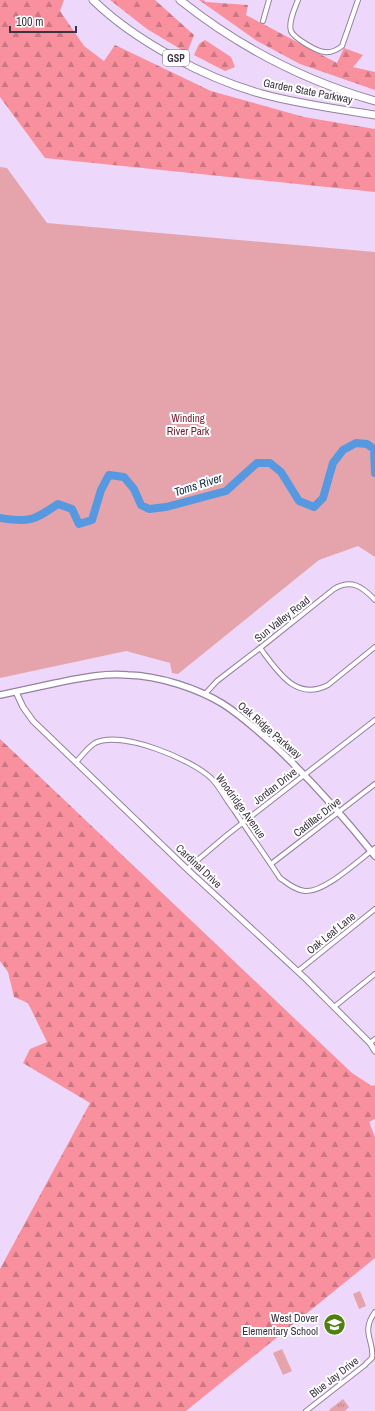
<svg xmlns="http://www.w3.org/2000/svg" width="375" height="1411" font-family="'Archivo Narrow',sans-serif">
<style>
.grass{fill:url(#grass-tufts)}
.forest{fill:url(#forest-firs)}
.park{fill:#e5a4ab}
.lines{fill:none;stroke-linecap:round;stroke-linejoin:round}
.river{stroke:#5699e1;stroke-width:8}
.minor-casing{stroke:#9481a1;stroke-width:6}
.tertiary-casing{stroke:#9481a1;stroke-width:7}
.secondary-casing{stroke:#9481a1;stroke-width:8}
.motorway-casing{stroke:#9481a1;stroke-width:9}
.minor{stroke:#fff;stroke-width:4}
.tertiary{stroke:#fff;stroke-width:5}
.secondary{stroke:#fff;stroke-width:5.5}
.motorway{stroke:#fff;stroke-width:7}
.labels{text-anchor:middle;dominant-baseline:central;stroke-width:4;stroke-linejoin:round;paint-order:stroke}
.shield{fill:#fff;stroke:#76707a;stroke-width:1}
.shield-label{font-size:10px;font-weight:bold;fill:#3b3341}
.street-label{font-size:11px;fill:#3b3341;stroke:#fff}
.park-label{font-size:11px;fill:#761a31;stroke:#fff}
.poi-label{font-size:11px;fill:#3b3341;stroke:#fff;text-anchor:end}
.water-label{font-size:12px;font-style:italic;fill:#102c49;stroke:#fff}
</style>
<defs>
<pattern id="grass-tufts" width="24" height="20" patternUnits="userSpaceOnUse"><rect width="24" height="20" fill="#e5a4ab"/><path d="M3 7l-1-3M5 7V3M7 7l1-3M15 17l-1-3M17 17v-4M19 17l1-3" fill="none" stroke="#bb868d"/></pattern>
<pattern id="forest-firs" width="22" height="20" patternUnits="userSpaceOnUse"><rect width="22" height="20" fill="#f9909e"/><path d="M5 1l3.5 6h-7zM16 11l3.5 6h-7z" fill="#cb7682"/></pattern>
</defs>
<rect width="100%" height="100%" fill="#edd8fb"/>
<polygon class="grass" points="343,1399 349,1407 345,1411 330,1411 329,1410"/>
<g class="forest">
<polygon points="0,0 64,0 60,11 84,46 104,61 115,45 211,91 304,117 375,129 375,192 45,158 0,97"/>
<polygon points="110,0 155,0 194,35 187,53 147,29"/>
<polygon points="199,0 203,0 206,2 248,5 246,15 337,63 344,48 363,55 353,67 375,72 375,90 300,64 257,41"/>
<polygon points="205,40 231,57 235,67 225,71 194,55 199,44"/>
<polygon points="0,739 352,1073 372,1086 375,1085 375,1119 369,1122 375,1137 375,1258 186,1411 0,1411 0,1269 90,1103 23,1063 30,1049 47,1042 28,1003 14,997 8,972 0,961"/>
</g>
<g class="park">
<polygon points="0,167 7,168 47,223 375,252 375,557 358,546 319,560 178,674 172,673 170,663 126,651 0,678"/>
<polygon points="360,1291 366,1306 359,1309 353,1294"/>
<polygon points="282,1349 292,1371 283,1375 273,1353"/>
</g>
<g class="lines">
<path class="river" d="M0,518c30,5 34,2 58,-14l14,5 7,15 13,-4 9,-30 8,-15 15,2 10,12 7,16 8,4 17,-2 60,-16 31,-28h13l11,9 18,29 15,6 9,-9 10,-35 10,-13 13,-7 11,1 7,5 1,24"/>
<defs>
<g id="minor">
<path d="M298,0c-3,8 -10,22 -7,31 3,7 26,21 34,21 7,1 12,-2 17,-6l16,-46"/>
<polyline points="263,21 269,0"/>
<path d="M260,648c17,22 35,54 68,37l47,-38"/>
<path d="M205,694l12,-13 43,-33 74,-59c17,-10 28,-3 41,11"/>
<path d="M76,762c6,-6 11,-14 19,-19 26,-13 96,16 116,35 9,9 15,22 23,32 15,23 31,45 46,68 7,5 15,12 25,13 19,2 54,-31 70,-43"/>
<polyline points="271,864 375,784"/>
<polyline points="187,869 227,835 375,720"/>
<polyline points="298,971 375,909"/>
<polyline points="334,1007 375,974"/>
<polyline points="370,1043 375,1039"/>
<path d="M306,1411l59,-46c2,-3 5,-5 7,-7 3,-16 -12,-26 3,-46"/>
</g>
<polyline id="tertiary" points="16,692 23,707 33,721 187,869 306,979 370,1043 375,1051"/>
<path id="secondary" d="M0,695c19,-4 38,-8 56,-12 25,-5 47,-10 72,-8 31,1 69,13 95,29 19,12 35,27 52,42 36,34 69,71 100,110"/>
<g id="motorway">
<path d="M93,0c42,41 112,78 169,94 37,10 75,15 113,21"/>
<path d="M180,0c59,47 122,80 195,101"/>
</g>
</defs>
<use href="#minor" class="minor-casing"/>
<use href="#tertiary" class="tertiary-casing"/>
<use href="#secondary" class="secondary-casing"/>
<use href="#motorway" class="motorway-casing"/>
<use href="#minor" class="minor"/>
<use href="#tertiary" class="tertiary"/>
<use href="#secondary" class="secondary"/>
<use href="#motorway" class="motorway"/>
</g>
<defs>
<symbol id="school-disc" viewBox="-11 -11 22 22"><circle r="9.5" fill="#4f800f" stroke="#fff"/><path d="M0-5L7-2L0 1L-7-2ZM-4 1L0 2.5L4 1V4Q0 6-4 4Z" fill="#fff"/></symbol>
</defs>
<g fill-rule="evenodd">
<use href="#school-disc" x="322" y="1312" width="25" height="25"/>
</g>
<g class="labels">
<rect class="shield" x="163" y="50" width="26" height="16" rx="3"/>
<g class="shield-label">
<text x="176" y="58">GSP</text>
</g>
<g class="street-label">
<text transform="translate(308 91) rotate(11)">Garden State Parkway</text>
<text transform="translate(282 619) rotate(-38)">Sun Valley Road</text>
<text transform="translate(270 730) rotate(41)">Oak Ridge Parkway</text>
<text transform="translate(275 786) rotate(-38)">Jordan Drive</text>
<text transform="translate(241 806) rotate(54)">Woodridge Avenue</text>
<text transform="translate(317 817) rotate(-38)">Cadillac Drive</text>
<text transform="translate(199 866) rotate(43)">Cardinal Drive</text>
<text transform="translate(331 933) rotate(-39)">Oak Leaf Lane</text>
<text transform="translate(334 1377) rotate(-38)">Blue Jay Drive</text>
</g>
<g class="park-label">
<text x="188" y="418">Winding<tspan x="188" dy="13">River Park</tspan></text>
</g>
<g class="poi-label">
<text x="318" y="1318">West Dover<tspan x="318" dy="13">Elementary School</tspan></text>
</g>
<g class="water-label">
<text transform="translate(198 485) rotate(-18)">Toms River</text>
</g>
</g>
<path d="M10 26v6h66v-6" fill="none" stroke="#3b3341" stroke-width="2"/>
<text x="16" y="26" font-size="12" fill="#3b3341" stroke="#ffffff" stroke-width="3" paint-order="stroke">100 m</text>
</svg>
